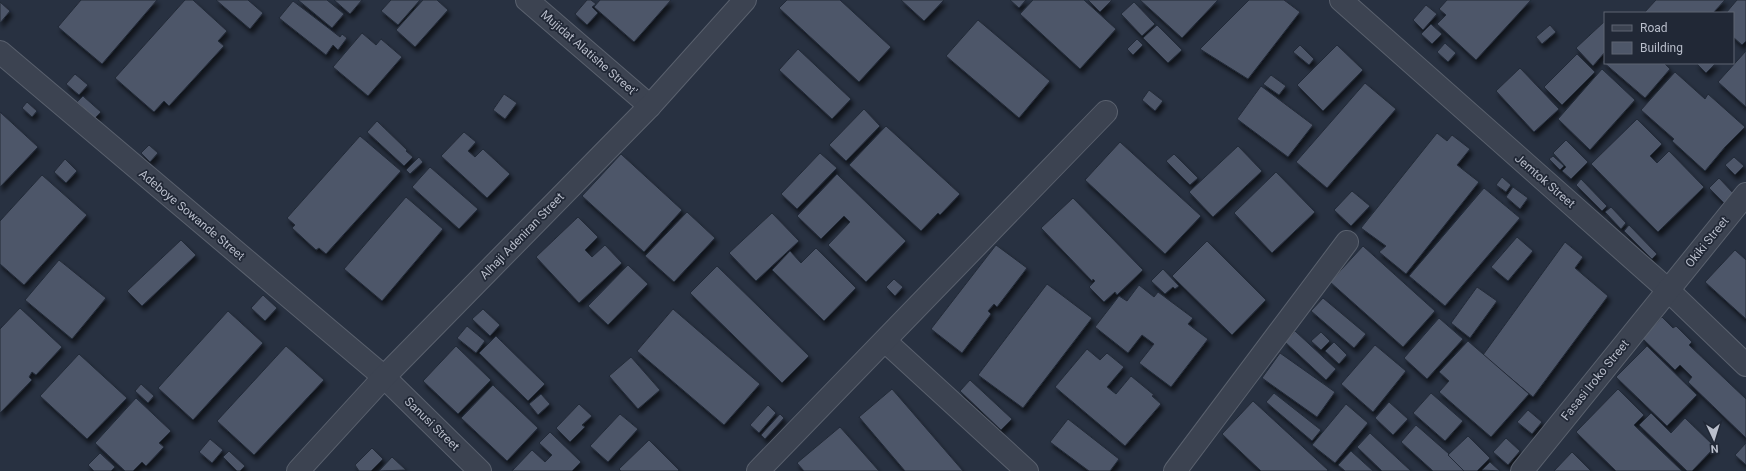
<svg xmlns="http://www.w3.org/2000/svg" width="1746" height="471" font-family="Roboto,sans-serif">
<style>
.building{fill:#4e5769;stroke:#232a38;filter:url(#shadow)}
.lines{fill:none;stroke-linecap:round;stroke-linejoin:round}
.minor-casing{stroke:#5a616e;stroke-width:24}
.minor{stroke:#3c4351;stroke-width:22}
.labels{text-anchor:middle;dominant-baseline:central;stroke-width:3.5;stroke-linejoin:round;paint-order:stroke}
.street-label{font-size:12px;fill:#b9becb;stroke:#212836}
</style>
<defs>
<filter id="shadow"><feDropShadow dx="2.5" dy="4.5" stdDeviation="2" flood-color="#0009"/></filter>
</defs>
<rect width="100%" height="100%" fill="#283141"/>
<g class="building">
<polygon points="81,0 157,0 102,64 58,27"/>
<polygon points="185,0 193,0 227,31 218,41 224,46 169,106 164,101 154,112 115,78"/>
<polygon points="216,0 248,0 263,13 250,29"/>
<polygon points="298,0 327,0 344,14 332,28"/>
<polygon points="334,0 362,0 350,14"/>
<polygon points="391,0 420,0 398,25 381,11"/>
<polygon points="423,0 437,0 448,10 415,47 396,30"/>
<polygon points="587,0 591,0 596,4 592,7 598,13 587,25 575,14"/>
<polygon points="600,0 671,0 634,42 594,7"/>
<polygon points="787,0 840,0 891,47 859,82 779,8"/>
<polygon points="901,0 944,0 924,21"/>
<polygon points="1010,0 1026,0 1019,8"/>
<polygon points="1033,0 1084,0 1116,29 1080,69 1020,14"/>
<polygon points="1088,0 1112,0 1100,12"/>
<polygon points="1140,0 1218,0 1182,38"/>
<polygon points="1249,0 1284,0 1300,12 1248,79 1200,49"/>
<polygon points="1447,0 1531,0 1476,60 1437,24 1446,15 1439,9"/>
<polygon points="1656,0 1725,0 1713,13 1644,13"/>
<polygon points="1737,0 1746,0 1746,41 1742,45 1733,37 1733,13 1726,13"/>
<polygon points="293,1 340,37 342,34 347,38 338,50 333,45 326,55 279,18"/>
<polygon points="0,2 10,11 0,23"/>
<polygon points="1134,2 1155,24 1142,36 1121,14"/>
<polygon points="1426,5 1437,14 1423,30 1413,20"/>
<polygon points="978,20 1050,81 1019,118 946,56"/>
<polygon points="1605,21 1605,52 1593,66 1576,48"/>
<polygon points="1431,24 1442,34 1432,44 1421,34"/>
<polygon points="1157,25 1182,50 1168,63 1143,38"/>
<polygon points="1550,25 1556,32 1542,44 1536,37"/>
<polygon points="362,33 376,45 381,39 402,57 368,96 333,67"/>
<polygon points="1137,39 1143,45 1133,55 1127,49"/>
<polygon points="1445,43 1456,53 1448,62 1437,52"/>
<polygon points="1300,45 1314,59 1309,65 1293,52"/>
<polygon points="1337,45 1363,70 1323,111 1297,85"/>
<polygon points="798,49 851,99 832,119 779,70"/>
<polygon points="1746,51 1746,107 1718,82"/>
<polygon points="1577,54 1595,72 1562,105 1544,87"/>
<polygon points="1605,60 1605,63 1664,63 1670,69 1645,98 1603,62"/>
<polygon points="1696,63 1716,63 1706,73"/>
<polygon points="1520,68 1559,109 1534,132 1496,91"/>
<polygon points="1602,69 1635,100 1590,150 1558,119"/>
<polygon points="1675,72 1705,99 1708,94 1745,127 1725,147 1705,171 1672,141 1674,139 1641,110"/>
<polygon points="75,74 88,85 79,95 66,84"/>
<polygon points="1271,75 1286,86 1279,95 1263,84"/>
<polygon points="1365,83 1396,109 1327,188 1296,162"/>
<polygon points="1261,86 1313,125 1288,157 1237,119"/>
<polygon points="1149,90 1163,101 1155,111 1142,100"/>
<polygon points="504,94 517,103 505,119 493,110"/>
<polygon points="83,96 101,112 95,118 77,102"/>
<polygon points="27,102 37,111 32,117 22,108"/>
<polygon points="864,109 880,126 846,161 829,145"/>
<polygon points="0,112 38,147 0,187"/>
<polygon points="1637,119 1662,144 1650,156 1657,163 1669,151 1704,187 1658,232 1591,164"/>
<polygon points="377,121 407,150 406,151 413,157 404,166 367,132"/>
<polygon points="886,126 960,194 940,215 938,213 921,231 849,165"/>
<polygon points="464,132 476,142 468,151 475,157 483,149 510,174 487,198 441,156"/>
<polygon points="1437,133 1447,141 1452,135 1470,149 1457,165 1479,182 1406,274 1379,252 1386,246 1361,228"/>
<polygon points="360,136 401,171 326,254 319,248 316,250 292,228 295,225 287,218"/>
<polygon points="1566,140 1588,162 1571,179 1562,171 1566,167 1553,153"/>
<polygon points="1120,142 1201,216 1165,254 1085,180"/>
<polygon points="149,145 158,153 150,162 141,153"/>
<polygon points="1238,146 1262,171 1213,217 1189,192"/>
<polygon points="820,153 837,168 797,209 781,194"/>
<polygon points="621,154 682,210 644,252 582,196"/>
<polygon points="1174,154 1198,178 1190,185 1166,161"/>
<polygon points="1553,156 1564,166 1560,170 1549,159"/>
<polygon points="419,157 423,162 410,174 406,170"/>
<polygon points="1734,157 1744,166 1735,175 1725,165"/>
<polygon points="65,159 77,171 66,183 54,172"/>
<polygon points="430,167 478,209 459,229 412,187"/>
<polygon points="1276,172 1315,212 1272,253 1234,213"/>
<polygon points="837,174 906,241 866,282 828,245 850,222 844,216 821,239 797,216"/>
<polygon points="42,175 87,215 24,285 0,264 0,221"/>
<polygon points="1502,177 1511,185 1506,192 1496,185"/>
<polygon points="1719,178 1734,194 1724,203 1709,188"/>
<polygon points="1581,179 1607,206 1602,211 1576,185"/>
<polygon points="1513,187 1528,198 1520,209 1506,197"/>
<polygon points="1484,188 1520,218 1445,306 1409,276"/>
<polygon points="1352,191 1370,206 1351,226 1334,210"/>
<polygon points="406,197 443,229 382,301 344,269"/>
<polygon points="1073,198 1143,270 1117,295 1115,292 1104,302 1089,287 1095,281 1093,279 1092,281 1041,228"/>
<polygon points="1611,207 1626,223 1621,229 1605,212"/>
<polygon points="687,212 715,238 674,282 645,256"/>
<polygon points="772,213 799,241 756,281 729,253"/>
<polygon points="578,217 598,237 585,250 592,257 605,245 622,263 579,303 536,257"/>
<polygon points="1629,225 1657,254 1652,259 1624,231"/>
<polygon points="1517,237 1533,251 1508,281 1491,267"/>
<polygon points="181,240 196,255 142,306 127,291"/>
<polygon points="1207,241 1266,300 1232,335 1172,276"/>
<polygon points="1565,242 1583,257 1575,268 1608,296 1533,397 1483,355"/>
<polygon points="996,245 1027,268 997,307 994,304 988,311 991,314 962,353 931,329"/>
<polygon points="1363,246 1435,311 1403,347 1330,282"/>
<polygon points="816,248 856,288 824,321 772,270 790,251 801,263"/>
<polygon points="1735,250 1746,260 1746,319 1705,282"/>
<polygon points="59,260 106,298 72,339 25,300"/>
<polygon points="628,265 648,284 608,325 588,306"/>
<polygon points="717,266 809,356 782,383 690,293"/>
<polygon points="1163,269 1179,286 1175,289 1173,287 1165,294 1151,281"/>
<polygon points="894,279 903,287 895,296 886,287"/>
<polygon points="1047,284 1092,318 1023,408 978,375"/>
<polygon points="1139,285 1154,297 1158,292 1193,318 1188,324 1208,339 1171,387 1139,363 1154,344 1142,335 1128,353 1095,327 1119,296 1127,301"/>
<polygon points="1477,287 1497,301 1470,338 1451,323"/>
<polygon points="263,295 277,308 265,321 251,308"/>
<polygon points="1323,298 1366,334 1354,348 1311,311"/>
<polygon points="20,308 62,347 36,375 32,372 29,377 32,380 0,413 0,329"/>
<polygon points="483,309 500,325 490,336 472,319"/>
<polygon points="673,309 760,384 724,425 637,351"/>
<polygon points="228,311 263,343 193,420 158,388"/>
<polygon points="1662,317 1673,328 1676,326 1692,342 1689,345 1746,399 1746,438 1688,382 1692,377 1680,365 1675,370 1642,338"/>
<polygon points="1439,318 1463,339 1427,379 1404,358"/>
<polygon points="467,326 485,341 476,353 457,338"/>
<polygon points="1295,331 1336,369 1326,380 1285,342"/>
<polygon points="1321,332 1330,341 1321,350 1311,341"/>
<polygon points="496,336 545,384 528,401 479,353"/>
<polygon points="1468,341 1529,394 1491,437 1439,392 1449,381 1439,372"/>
<polygon points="1334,342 1347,355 1339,364 1325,351"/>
<polygon points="1375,345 1406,371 1373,412 1341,384"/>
<polygon points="286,346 324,380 254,455 217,421"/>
<polygon points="456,346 491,380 458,414 423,381"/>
<polygon points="1647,346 1697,395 1667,426 1616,377"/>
<polygon points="1087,349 1100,360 1107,353 1124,367 1107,387 1116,394 1131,376 1154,395 1152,396 1161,404 1125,446 1055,387"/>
<polygon points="1280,353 1335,392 1317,417 1262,378"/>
<polygon points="79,354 127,398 87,439 40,396"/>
<polygon points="631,357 660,390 638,409 609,376"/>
<polygon points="970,380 1012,419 1001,430 960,391"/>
<polygon points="141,384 154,396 148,403 135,391"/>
<polygon points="493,385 538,428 507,461 461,418"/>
<polygon points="892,389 963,471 905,471 859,417"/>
<polygon points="1618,389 1644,415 1634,425 1682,471 1616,471 1576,432"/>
<polygon points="1274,393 1321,430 1312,441 1266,402"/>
<polygon points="1431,393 1463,421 1445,441 1413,413"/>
<polygon points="541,394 550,404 538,415 529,404"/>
<polygon points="136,398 171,431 159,443 164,447 146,466 142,462 133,471 125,471 95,443"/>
<polygon points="1253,401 1328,470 1327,471 1261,471 1222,434"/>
<polygon points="1389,402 1408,419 1393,435 1375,418"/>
<polygon points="579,404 592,416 582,425 585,427 570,442 556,428"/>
<polygon points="1346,404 1368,423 1335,463 1312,445"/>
<polygon points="768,405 776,413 759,433 750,425"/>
<polygon points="1528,410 1542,422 1532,434 1517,422"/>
<polygon points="1651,413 1671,433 1685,418 1715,447 1692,471 1687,471 1639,425"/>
<polygon points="620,414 638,429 608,462 590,446"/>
<polygon points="780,414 784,418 765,439 761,435"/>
<polygon points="1068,419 1119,459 1110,471 1089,471 1050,442"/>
<polygon points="1416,425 1465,468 1463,471 1433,471 1401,442"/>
<polygon points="840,427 879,471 804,471 797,463"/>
<polygon points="550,432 581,462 572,471 512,471 532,450 545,462 552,455 539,443"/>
<polygon points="1370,433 1411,471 1382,471 1357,447"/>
<polygon points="1468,436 1490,458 1477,471 1464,471 1448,455"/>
<polygon points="1506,438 1520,451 1508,465 1493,452"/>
<polygon points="210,439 223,450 212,463 199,452"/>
<polygon points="649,440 679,470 678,471 621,471 619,469"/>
<polygon points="1746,443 1746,465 1735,455"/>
<polygon points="372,448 383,459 371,471 359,471 355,465"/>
<polygon points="229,451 245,466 240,471 237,471 223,457"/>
<polygon points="1351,451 1373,471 1345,471 1338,465"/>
<polygon points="1572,452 1591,471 1554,471"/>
<polygon points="100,453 115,467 111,471 94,471 88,465"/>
<polygon points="392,457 406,470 379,471"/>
<polygon points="1490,462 1500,471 1482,470"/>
</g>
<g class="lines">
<defs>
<g id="minor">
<polyline points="527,0 650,106"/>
<polyline points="1341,0 1668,290 1746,365"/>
<polyline points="0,52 384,377 480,471"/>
<polyline points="885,341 1027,471"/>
<polyline points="298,471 384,377 650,106 745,0"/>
<polyline points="758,471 1106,112"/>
<polyline points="1175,471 1347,242"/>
<polyline points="1522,471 1746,194"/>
</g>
</defs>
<use href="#minor" class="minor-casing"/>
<use href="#minor" class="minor"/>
</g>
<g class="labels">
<g class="street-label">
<text transform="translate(589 53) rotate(41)">Mujidat Alatishe Street'</text>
<text transform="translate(1545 181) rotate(41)">Jemtok Street</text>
<text transform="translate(192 215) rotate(40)">Adeboye Sowande Street</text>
<text transform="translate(522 236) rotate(-46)">Alhaji Adeniran Street</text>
<text transform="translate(1707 242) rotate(-51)">Okiki Street</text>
<text transform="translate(1595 380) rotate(-51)">Fasasi Iroko Street</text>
<text transform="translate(432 424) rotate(44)">Sanusi Street</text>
</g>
</g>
<rect x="1604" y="12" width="130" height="52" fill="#212836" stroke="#5e6472"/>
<rect x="1612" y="25" width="20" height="6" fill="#3c4351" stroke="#5e6472"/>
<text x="1640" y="32" font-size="12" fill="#b9becb">Road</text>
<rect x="1612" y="42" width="20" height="12" fill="#4e5769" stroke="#5e6472"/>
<text x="1640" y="52" font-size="12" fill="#b9becb">Building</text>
<g transform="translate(1714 439) rotate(176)" stroke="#212836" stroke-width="3" paint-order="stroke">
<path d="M0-3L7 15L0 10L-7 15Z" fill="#b9becb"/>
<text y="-6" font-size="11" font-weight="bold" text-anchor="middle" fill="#b9becb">N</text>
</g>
</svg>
